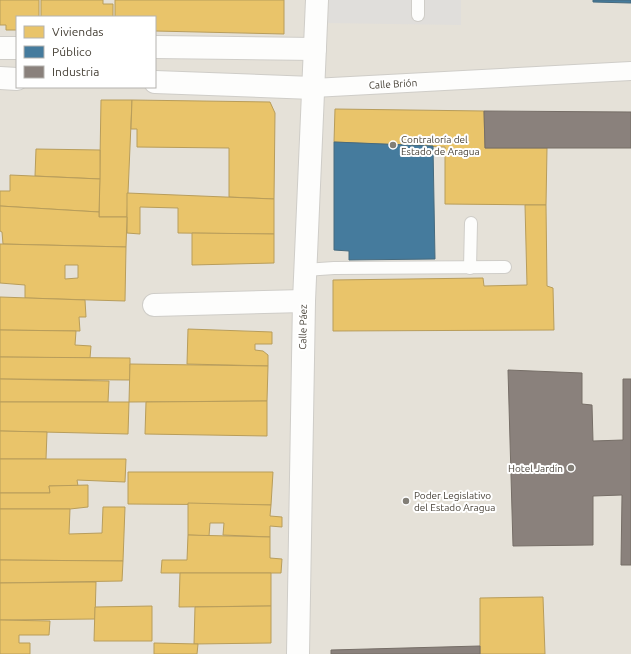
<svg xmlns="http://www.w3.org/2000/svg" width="631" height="654" font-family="Ubuntu,sans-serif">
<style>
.residential{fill:#e5e1d8;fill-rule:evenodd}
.parking{fill:#e0dedb}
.homes{fill:#e9c46a;stroke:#b89d5b;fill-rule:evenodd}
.public{fill:#457b9d;stroke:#466a7e}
.industry{fill:#8a817c;stroke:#766e67}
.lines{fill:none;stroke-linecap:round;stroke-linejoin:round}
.service-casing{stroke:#cfcdc8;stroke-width:14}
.pedestrian-casing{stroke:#cfcdc8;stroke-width:20}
.minor-casing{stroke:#cfcdc8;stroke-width:24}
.service{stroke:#fdfdfc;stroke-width:12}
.pedestrian{stroke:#fdfdfc;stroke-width:18}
.minor{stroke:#fdfdfc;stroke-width:22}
.poi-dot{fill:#827e76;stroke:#fff;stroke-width:1.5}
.labels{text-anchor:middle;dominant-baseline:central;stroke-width:4;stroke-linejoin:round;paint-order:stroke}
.street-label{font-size:10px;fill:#474137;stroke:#fff}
.poi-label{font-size:10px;fill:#474137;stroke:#fff;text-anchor:start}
</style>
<rect width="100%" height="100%" fill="#f1efeb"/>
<path class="residential" d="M0,0h631v654h-631zM17,17h138v70h-138z"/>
<polygon class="parking" points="326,0 461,0 461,25 324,23"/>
<g class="homes">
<polygon points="0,0 39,0 39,17 17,17 17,30 6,30 6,25 0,25"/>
<polygon points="41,0 103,0 103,4 113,4 113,17 41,17"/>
<polygon points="115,0 284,0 284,34 155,31 155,17 115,17"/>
<polygon points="101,100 132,100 127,217 99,217"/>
<polygon points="132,100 270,102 275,113 274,199 229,197 229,148 137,147 137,129 131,129"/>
<polygon points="335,109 484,111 485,148 547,148 546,205 445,204 445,147 334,142"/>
<polygon points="36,149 100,150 100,179 35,176"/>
<polygon points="10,175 100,179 99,212 0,206 0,191 10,191"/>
<polygon points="127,193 274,199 274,234 178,233 178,208 140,207 140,234 127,233"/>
<polygon points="525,205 546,205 547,286 553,288 554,330 333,331 333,280 483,278 484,286 527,285"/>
<polygon points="0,206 99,212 99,217 127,217 126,247 3,244 2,232 0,231"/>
<polygon points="192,233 274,234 274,263 192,265"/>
<path d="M0,244l126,3 -1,54 -100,-3v-13l-25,-2zM65,265h13v13l-13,1z"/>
<polygon points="0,297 85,300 86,317 79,317 80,331 0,330"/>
<polygon points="188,329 272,332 272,344 255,344 255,350 263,351 268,355 268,366 187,364"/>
<polygon points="0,330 76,331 75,345 91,346 90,358 0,357"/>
<polygon points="0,357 130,358 130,380 0,379"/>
<polygon points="130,364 268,366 267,401 129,402"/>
<polygon points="0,379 109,381 108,402 0,402"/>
<polygon points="267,401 267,436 145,434 146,402"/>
<polygon points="0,402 129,402 128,434 0,431"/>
<polygon points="0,431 47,432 46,459 0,459"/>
<polygon points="0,459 126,459 125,482 77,480 78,486 49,486 50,493 0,493"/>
<polygon points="128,472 273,472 271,505 128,504"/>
<polygon points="88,485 88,507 70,509 0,509 0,493 50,493 49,486"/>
<polygon points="188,503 271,505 270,516 282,517 282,527 270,526 270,537 223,535 224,523 210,523 209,536 188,535"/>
<polygon points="103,507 125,507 123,561 0,560 0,509 70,509 69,534 102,533"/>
<polygon points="188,535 270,537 270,558 282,559 281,573 161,573 162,560 187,560"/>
<polygon points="0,560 123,561 122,581 0,583"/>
<polygon points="180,573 271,573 271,606 179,607"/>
<polygon points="96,582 95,619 0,620 0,583"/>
<polygon points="543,597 545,654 480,654 480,598"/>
<polygon points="152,606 152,641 94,641 95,607"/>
<polygon points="271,606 271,643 194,644 195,607"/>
<polygon points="0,620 50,621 49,635 19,635 19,643 30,643 30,654 0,654"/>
<polygon points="154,643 198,644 197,654 154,654"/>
</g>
<g class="public">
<polygon points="593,0 631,0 631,3 593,2"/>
<polygon points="334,142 433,146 435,259 349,260 349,251 334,250"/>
</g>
<g class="industry">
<polygon points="484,111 631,112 631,148 485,148"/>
<polygon points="508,370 582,373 582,404 592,405 593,441 623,440 623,379 631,379 631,565 621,565 622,495 593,496 593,545 513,546"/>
<polygon points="480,646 480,654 331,654 331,650"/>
</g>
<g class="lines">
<defs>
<g id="service">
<polyline points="418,0 418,15"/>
<polyline points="470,268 471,223"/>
<polyline points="305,270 334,268 505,267"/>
</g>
<polyline id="pedestrian" points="313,88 631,71"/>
<g id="minor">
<polyline points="155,47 315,49"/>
<polyline points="0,48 17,48"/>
<polyline points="0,78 17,79"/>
<polyline points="155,82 313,88"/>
<polyline points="154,305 304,301"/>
<polyline points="298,654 304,301 317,0"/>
</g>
</defs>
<use href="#service" class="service-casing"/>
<use href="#pedestrian" class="pedestrian-casing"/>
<use href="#minor" class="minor-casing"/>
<use href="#service" class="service"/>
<use href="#pedestrian" class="pedestrian"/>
<use href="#minor" class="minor"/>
</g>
<g class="poi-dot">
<circle cx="393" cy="145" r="4"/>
<circle cx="571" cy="468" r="4"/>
<circle cx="406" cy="501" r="4"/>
</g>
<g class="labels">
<g class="street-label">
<text transform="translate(393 84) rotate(-3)">Calle Brión</text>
<text transform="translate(303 327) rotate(-89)">Calle Páez</text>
</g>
<g class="poi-label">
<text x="401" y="139">Contraloría del<tspan x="401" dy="12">Estado de Aragua</tspan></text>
<text x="563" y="468" text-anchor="end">Hotel Jardin</text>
<text x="414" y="495">Poder Legislativo<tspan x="414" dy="12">del Estado Aragua</tspan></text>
</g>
</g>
<rect x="16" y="16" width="140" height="72" fill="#ffffff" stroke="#b5b3af"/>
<rect x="24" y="26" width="20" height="12" fill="#e9c46a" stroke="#b5b3af"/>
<text x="52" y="36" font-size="12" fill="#474137">Viviendas</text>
<rect x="24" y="46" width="20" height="12" fill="#457b9d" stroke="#b5b3af"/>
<text x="52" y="56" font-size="12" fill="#474137">Público</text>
<rect x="24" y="66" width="20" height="12" fill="#8a817c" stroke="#b5b3af"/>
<text x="52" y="76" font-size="12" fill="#474137">Industria</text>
</svg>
